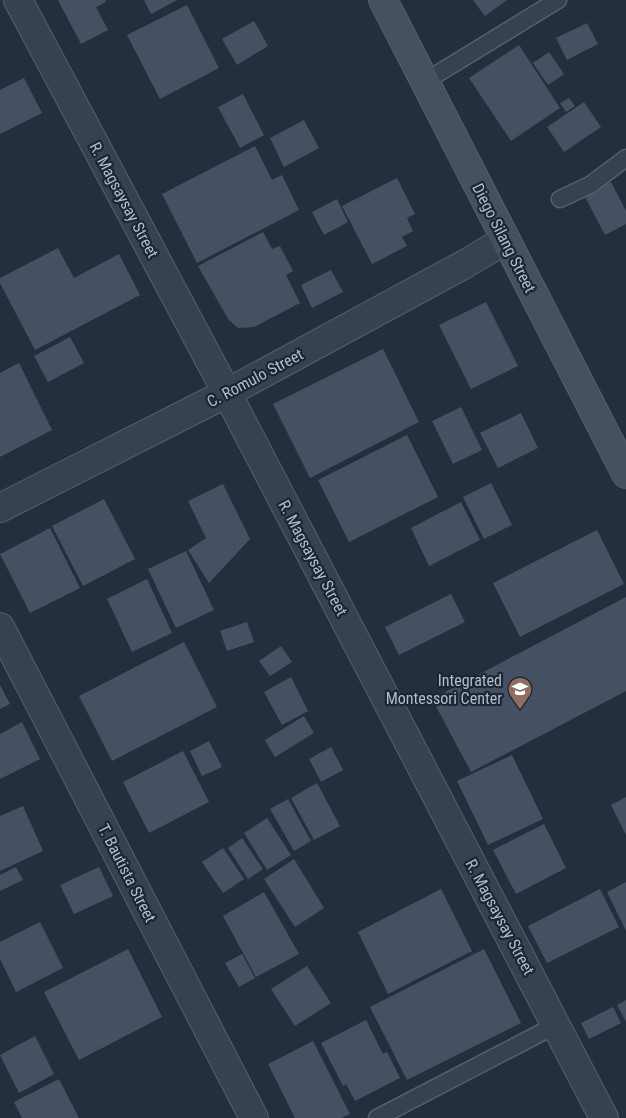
<svg xmlns="http://www.w3.org/2000/svg" width="626" height="1118" font-family="'Roboto Condensed',sans-serif">
<style>
.building{fill:#455162}
.lines{fill:none;stroke-linecap:round;stroke-linejoin:round}
.lane-casing{stroke:#565f6c;stroke-width:19}
.street-casing{stroke:#565f6c;stroke-width:30}
.secondary-casing{stroke:#565f6c;stroke-width:30}
.lane{stroke:#38414e;stroke-width:16}
.street{stroke:#38414e;stroke-width:28}
.secondary{stroke:#465061;stroke-width:28}
.labels{text-anchor:middle;dominant-baseline:central;stroke-width:4.5;stroke-linejoin:round;paint-order:stroke}
.street-label{font-size:16px;fill:#b4bcc9;stroke:#1d2633}
.poi-label{font-size:16px;fill:#b4bcc9;stroke:#1d2633;text-anchor:end}
</style>
<rect width="100%" height="100%" fill="#242f3e"/>
<g class="building">
<polygon points="58,0 105,0 106,2 96,7 108,30 81,44"/>
<polygon points="144,0 177,0 151,14"/>
<polygon points="473,0 507,0 485,16"/>
<polygon points="187,5 219,68 160,99 127,35"/>
<polygon points="254,21 268,46 237,65 222,39"/>
<polygon points="587,23 598,44 567,60 556,38"/>
<polygon points="519,45 560,108 511,141 469,78"/>
<polygon points="549,52 564,74 548,85 533,63"/>
<polygon points="24,78 42,113 0,134 0,90"/>
<polygon points="243,94 264,135 240,148 218,107"/>
<polygon points="569,98 575,106 566,112 560,103"/>
<polygon points="584,102 601,127 564,152 547,127"/>
<polygon points="304,120 319,148 284,167 270,138"/>
<polygon points="255,146 272,180 282,175 299,210 197,263 162,194"/>
<polygon points="397,178 415,214 407,218 413,231 402,237 407,246 372,264 342,206"/>
<polygon points="611,182 626,211 626,224 605,235 584,195"/>
<polygon points="337,199 348,222 324,235 312,212"/>
<polygon points="263,232 272,249 280,246 293,271 286,275 300,303 254,327 238,328 228,319 198,266"/>
<polygon points="58,248 74,278 119,254 140,295 35,350 0,283 0,278"/>
<polygon points="331,270 343,292 312,308 301,285"/>
<polygon points="486,302 518,366 471,389 439,325"/>
<polygon points="70,337 84,363 48,382 34,356"/>
<polygon points="383,349 419,422 310,478 273,404"/>
<polygon points="19,363 52,430 0,457 0,373"/>
<polygon points="461,407 482,450 453,464 432,421"/>
<polygon points="521,413 538,448 498,468 480,433"/>
<polygon points="407,435 438,497 349,542 318,480"/>
<polygon points="491,483 512,525 484,539 463,497"/>
<polygon points="223,484 250,539 209,583 188,550 206,538 188,501"/>
<polygon points="104,499 135,559 83,586 52,526"/>
<polygon points="461,502 480,540 429,566 411,528"/>
<polygon points="50,528 80,588 30,613 0,554"/>
<polygon points="597,530 624,584 520,637 493,583"/>
<polygon points="186,551 214,610 176,628 148,569"/>
<polygon points="147,579 172,633 132,652 107,599"/>
<polygon points="451,594 465,622 399,655 385,627"/>
<polygon points="626,597 626,691 471,772 432,699"/>
<polygon points="247,622 254,642 227,651 220,631"/>
<polygon points="184,642 217,707 112,761 79,696"/>
<polygon points="281,646 292,662 270,676 259,661"/>
<polygon points="291,677 308,711 282,725 264,692"/>
<polygon points="0,685 10,704 0,709"/>
<polygon points="304,716 314,733 275,757 265,740"/>
<polygon points="22,722 40,759 0,779 0,734"/>
<polygon points="209,741 222,767 202,776 190,751"/>
<polygon points="331,747 343,770 321,782 309,759"/>
<polygon points="183,751 209,802 149,833 123,782"/>
<polygon points="512,755 543,819 488,845 457,781"/>
<polygon points="317,783 340,826 314,840 291,798"/>
<polygon points="626,797 626,835 611,805"/>
<polygon points="288,799 311,841 294,851 270,809"/>
<polygon points="23,806 43,851 0,871 0,816"/>
<polygon points="267,818 291,855 267,870 244,833"/>
<polygon points="544,824 566,868 516,894 493,850"/>
<polygon points="242,838 263,869 248,879 228,848"/>
<polygon points="223,848 244,879 223,893 202,862"/>
<polygon points="294,859 324,908 295,927 264,879"/>
<polygon points="16,867 23,880 0,891 0,875"/>
<polygon points="99,867 113,896 74,914 60,885"/>
<polygon points="626,882 626,931 607,892"/>
<polygon points="441,889 472,951 388,994 358,932"/>
<polygon points="600,889 619,927 547,963 528,926"/>
<polygon points="264,892 299,954 256,977 223,916"/>
<polygon points="40,922 63,968 16,992 0,959 0,942"/>
<polygon points="128,949 162,1017 79,1060 44,992"/>
<polygon points="484,949 521,1023 407,1080 370,1007"/>
<polygon points="242,954 255,978 239,987 225,963"/>
<polygon points="307,966 331,1003 295,1026 271,989"/>
<polygon points="626,1000 626,1022 617,1005"/>
<polygon points="613,1007 621,1023 589,1039 581,1023"/>
<polygon points="366,1020 383,1054 387,1052 400,1078 355,1101 346,1084 343,1086 321,1043"/>
<polygon points="35,1036 54,1074 19,1093 0,1055"/>
<polygon points="313,1041 350,1114 341,1118 295,1118 268,1064"/>
<polygon points="59,1079 79,1118 22,1118 14,1102"/>
</g>
<g class="lines">
<defs>
<g id="lane">
<polyline points="424,82 558,0"/>
<polyline points="560,199 590,185 626,158"/>
<polyline points="377,1118 556,1025"/>
</g>
<g id="street">
<polyline points="18,0 227,393 604,1118"/>
<polyline points="0,508 227,393 465,264 505,240"/>
<polyline points="0,627 254,1118"/>
</g>
<polyline id="secondary" points="383,0 626,474"/>
</defs>
<use href="#lane" class="lane-casing"/>
<use href="#street" class="street-casing"/>
<use href="#secondary" class="secondary-casing"/>
<use href="#lane" class="lane"/>
<use href="#street" class="street"/>
<use href="#secondary" class="secondary"/>
</g>
<defs>
<symbol id="school-pin" viewBox="-11 -11 22 30"><path d="M0 17L-7.5 6A9.5 9.5 0 1 1 7.5 6Z" fill="#8d6e63" stroke="#1d2633"/><path d="M0-5L7-2L0 1L-7-2ZM-4 1L0 2.5L4 1V4Q0 6-4 4Z" fill="#fff"/></symbol>
</defs>
<g fill-rule="evenodd">
<use href="#school-pin" x="506" y="675" width="28" height="38"/>
</g>
<g class="labels">
<g class="street-label">
<text transform="translate(124 200) rotate(62)">R. Magsaysay Street</text>
<text transform="translate(504 238) rotate(63)">Diego Silang Street</text>
<text transform="translate(255 378) rotate(-28)">C. Romulo Street</text>
<text transform="translate(313 558) rotate(62)">R. Magsaysay Street</text>
<text transform="translate(127 873) rotate(63)">T. Bautista Street</text>
<text transform="translate(500 917) rotate(62)">R. Magsaysay Street</text>
</g>
<g class="poi-label">
<text x="502" y="680">Integrated<tspan x="502" dy="18">Montessori Center</tspan></text>
</g>
</g>
</svg>
